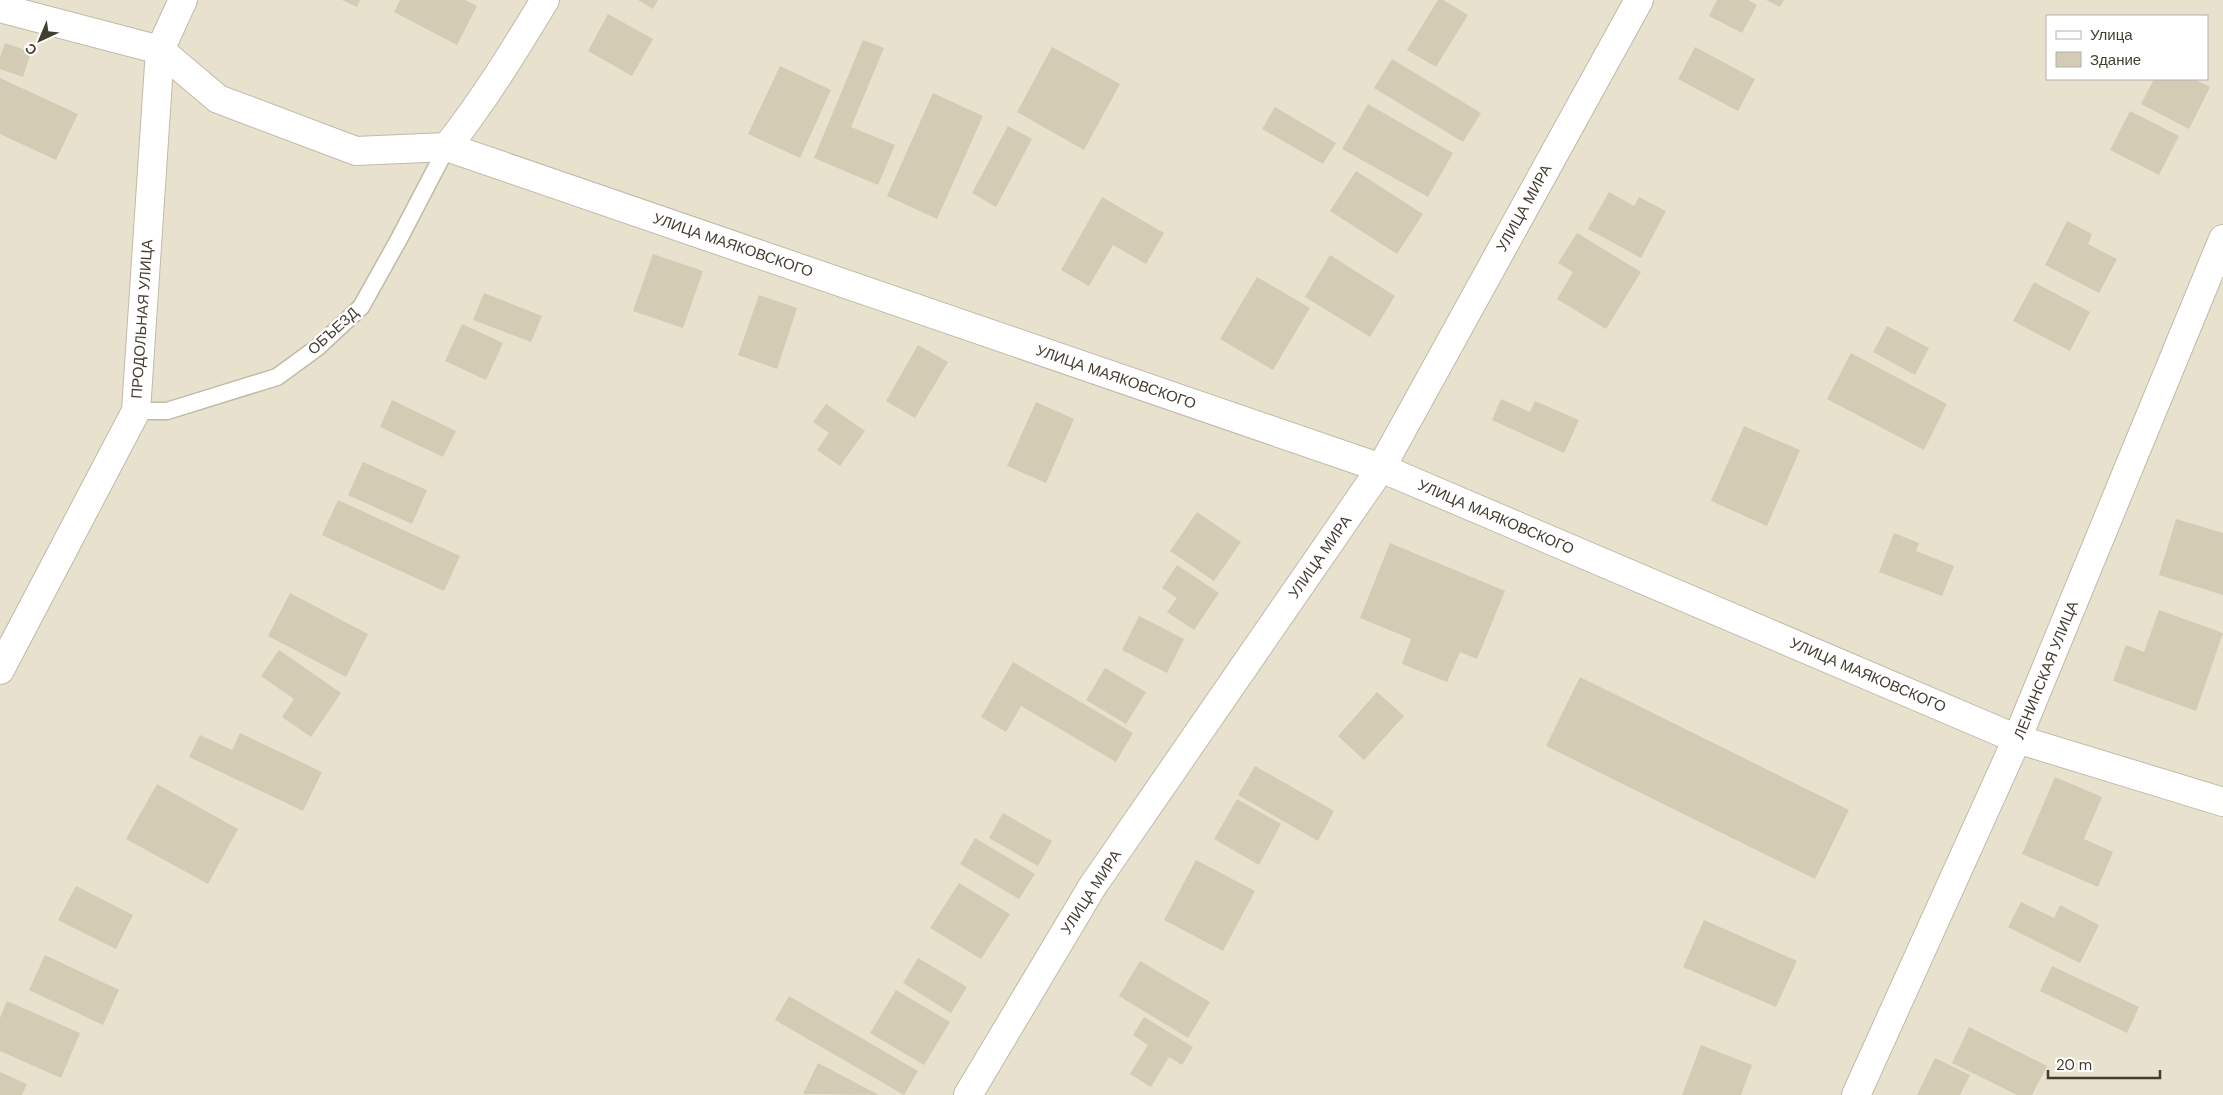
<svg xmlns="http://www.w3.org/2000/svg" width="2223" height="1095" font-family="'DM Sans',sans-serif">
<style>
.residential{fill:#e7e1ce;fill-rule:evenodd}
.building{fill:#d4cbb5}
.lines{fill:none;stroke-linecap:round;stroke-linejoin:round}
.lane-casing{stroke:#c1baa5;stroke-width:19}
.street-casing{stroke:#c1baa5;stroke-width:30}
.lane{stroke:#fff;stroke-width:16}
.street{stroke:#fff;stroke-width:28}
.labels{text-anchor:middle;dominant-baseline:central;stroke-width:5;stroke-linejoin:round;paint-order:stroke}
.street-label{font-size:15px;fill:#443e31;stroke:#fff}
</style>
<rect width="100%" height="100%" fill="#f2eee0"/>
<path class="residential" d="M0,0h2223v1095h-2223zM2047,16h160v63h-160z"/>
<g class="building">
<polygon points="342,0 360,0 357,7"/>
<polygon points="400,0 465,0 477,6 457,45 394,12"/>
<polygon points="638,0 658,0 653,9"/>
<polygon points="1438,0 1443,0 1468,15 1436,67 1407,50"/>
<polygon points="1717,0 1748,0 1757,5 1742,33 1709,16"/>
<polygon points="1766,0 1784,0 1780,7"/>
<polygon points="608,14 653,39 632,76 588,51"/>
<polygon points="863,40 884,48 851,127 895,145 878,185 814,158"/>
<polygon points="5,43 31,52 23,77 0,69 0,57"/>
<polygon points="1052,47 1120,84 1084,150 1017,112"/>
<polygon points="1695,47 1755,79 1738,111 1678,79"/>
<polygon points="1392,59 1481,113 1463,142 1374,88"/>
<polygon points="780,66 831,90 800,158 748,134"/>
<polygon points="0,78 78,114 56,160 0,134"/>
<polygon points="2154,79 2194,79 2210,87 2189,129 2141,104"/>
<polygon points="933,93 983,116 937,219 887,196"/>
<polygon points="1368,104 1453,153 1428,197 1342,149"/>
<polygon points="1275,107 1336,143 1323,164 1262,129"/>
<polygon points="2130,111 2179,136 2159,175 2110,150"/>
<polygon points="1008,126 1032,139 996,207 972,193"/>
<polygon points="1356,171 1423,214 1397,254 1330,211"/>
<polygon points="1609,192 1634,206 1639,197 1666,211 1641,258 1588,229"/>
<polygon points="1102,197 1164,233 1146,264 1113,245 1089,286 1061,270"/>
<polygon points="2067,221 2092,234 2088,244 2117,259 2099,293 2045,265"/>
<polygon points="1577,233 1641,272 1606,329 1557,299 1573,272 1558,263"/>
<polygon points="653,254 703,271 683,328 633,311"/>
<polygon points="1330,255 1395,296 1370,337 1305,297"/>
<polygon points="1257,277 1310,308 1273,370 1220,339"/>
<polygon points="2034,282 2090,312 2070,351 2013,321"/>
<polygon points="484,293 542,316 531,342 473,320"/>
<polygon points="759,295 797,308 777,369 738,355"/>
<polygon points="462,324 503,343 486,380 445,361"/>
<polygon points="1887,326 1929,348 1915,375 1873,352"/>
<polygon points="918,345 948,362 915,418 886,401"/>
<polygon points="1851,353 1947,404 1924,450 1827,399"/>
<polygon points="1501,399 1530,412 1535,401 1579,420 1564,453 1492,420"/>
<polygon points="392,400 456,431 443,457 380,427"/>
<polygon points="1036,402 1074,419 1046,483 1007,466"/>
<polygon points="826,404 865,431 840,466 817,450 829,433 813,422"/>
<polygon points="1744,426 1800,450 1767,526 1711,501"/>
<polygon points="363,462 427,490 412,524 348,495"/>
<polygon points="338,500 460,556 444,591 322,535"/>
<polygon points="1197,512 1241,542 1214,581 1170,551"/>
<polygon points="2176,519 2223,533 2223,595 2159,575"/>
<polygon points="1894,533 1919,543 1916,551 1954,566 1942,596 1879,572"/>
<polygon points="1390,543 1505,591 1477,659 1460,652 1447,682 1402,664 1411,639 1360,618"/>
<polygon points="1177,565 1219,593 1194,630 1167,612 1177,598 1162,588"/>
<polygon points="290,593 368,634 346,677 268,636"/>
<polygon points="2159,610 2223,633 2196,711 2113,681 2126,645 2144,652"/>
<polygon points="1139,616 1184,639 1167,673 1122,650"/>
<polygon points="279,650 341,693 311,737 282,717 294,699 261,676"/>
<polygon points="1013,662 1133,733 1116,762 1021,706 1006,732 981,717"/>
<polygon points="1105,668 1146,692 1126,724 1086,700"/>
<polygon points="1580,677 1849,810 1815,879 1546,746"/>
<polygon points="1377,692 1404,716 1364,760 1338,736"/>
<polygon points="240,733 322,772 303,811 189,757 200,735 232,750"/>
<polygon points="1255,766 1334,811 1318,841 1238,795"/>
<polygon points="2055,777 2102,797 2084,839 2113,852 2098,887 2022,854"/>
<polygon points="157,784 238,829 208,884 126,839"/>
<polygon points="1237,799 1281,824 1259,865 1214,839"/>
<polygon points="1003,813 1052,841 1038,866 989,838"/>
<polygon points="975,838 1035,874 1019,899 960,864"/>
<polygon points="1196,860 1255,891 1223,951 1164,920"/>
<polygon points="959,883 1010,914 981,959 930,928"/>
<polygon points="76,886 133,915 116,949 58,920"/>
<polygon points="2021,902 2054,918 2060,905 2099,925 2080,963 2008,927"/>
<polygon points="1704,920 1797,961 1776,1007 1683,967"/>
<polygon points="45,955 119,990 103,1025 29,990"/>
<polygon points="918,958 967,987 951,1013 903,983"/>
<polygon points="1140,961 1210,1002 1188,1038 1119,996"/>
<polygon points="2052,966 2139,1007 2127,1033 2040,991"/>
<polygon points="896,990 950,1022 924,1065 870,1033"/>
<polygon points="789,996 918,1071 904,1095 775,1020"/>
<polygon points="7,1001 80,1033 61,1078 0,1051 0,1018"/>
<polygon points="1144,1017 1193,1047 1182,1065 1169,1057 1151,1087 1130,1074 1148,1045 1133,1035"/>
<polygon points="1969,1027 2047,1066 2032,1095 2017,1095 1952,1063"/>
<polygon points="1701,1045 1752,1065 1741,1095 1682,1095"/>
<polygon points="1935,1058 1970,1075 1960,1095 1917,1095"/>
<polygon points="818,1063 879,1095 803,1094"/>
<polygon points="0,1072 27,1084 22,1095 0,1095"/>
</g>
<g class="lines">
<defs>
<polyline id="lane" points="136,411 167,411 277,377 318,347 361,307 399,239 447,147"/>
<g id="street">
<polyline points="0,8 160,50 218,99 356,151 447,147 1381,468 2017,739 2223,802"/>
<path d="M447,147c37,-47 67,-96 98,-147"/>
<polyline points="0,670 136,411 160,50 183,0"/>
<polyline points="968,1095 1092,887 1381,468 1639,0"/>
<polyline points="1856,1095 2017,739 2223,239"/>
</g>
</defs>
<use href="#lane" class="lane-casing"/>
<use href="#street" class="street-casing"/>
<use href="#lane" class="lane"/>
<use href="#street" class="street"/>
</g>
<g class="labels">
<g class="street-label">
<text transform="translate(1524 208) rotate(-61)">УЛИЦА МИРА</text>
<text transform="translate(733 245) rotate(19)">УЛИЦА МАЯКОВСКОГО</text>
<text transform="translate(142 319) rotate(-86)">ПРОДОЛЬНАЯ УЛИЦА</text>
<text transform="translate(333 331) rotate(-42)">ОБЪЕЗД</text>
<text transform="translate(1116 377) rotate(19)">УЛИЦА МАЯКОВСКОГО</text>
<text transform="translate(1496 517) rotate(23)">УЛИЦА МАЯКОВСКОГО</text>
<text transform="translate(1320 557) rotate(-55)">УЛИЦА МИРА</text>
<text transform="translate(2046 670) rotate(-68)">ЛЕНИНСКАЯ УЛИЦА</text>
<text transform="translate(1868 675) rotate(23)">УЛИЦА МАЯКОВСКОГО</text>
<text transform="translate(1091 892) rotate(-57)">УЛИЦА МИРА</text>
</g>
</g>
<rect x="2046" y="15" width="162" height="65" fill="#ffffff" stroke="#b4b2ad"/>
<rect x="2056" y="31" width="25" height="8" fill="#ffffff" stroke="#b4b2ad"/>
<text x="2090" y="40" font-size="15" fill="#443e31">Улица</text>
<rect x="2056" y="52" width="25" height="15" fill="#d4cbb5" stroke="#b4b2ad"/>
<text x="2090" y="65" font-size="15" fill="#443e31">Здание</text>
<g transform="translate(40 40) rotate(224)" stroke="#ffffff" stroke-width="4" paint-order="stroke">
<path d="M0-4L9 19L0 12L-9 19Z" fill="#443e31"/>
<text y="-8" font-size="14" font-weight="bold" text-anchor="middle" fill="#443e31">С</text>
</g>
<path d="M2048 1070v8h112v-8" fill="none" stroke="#443e31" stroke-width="2.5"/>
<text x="2056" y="1070" font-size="15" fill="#443e31" stroke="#ffffff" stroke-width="4" paint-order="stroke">20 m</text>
</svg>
